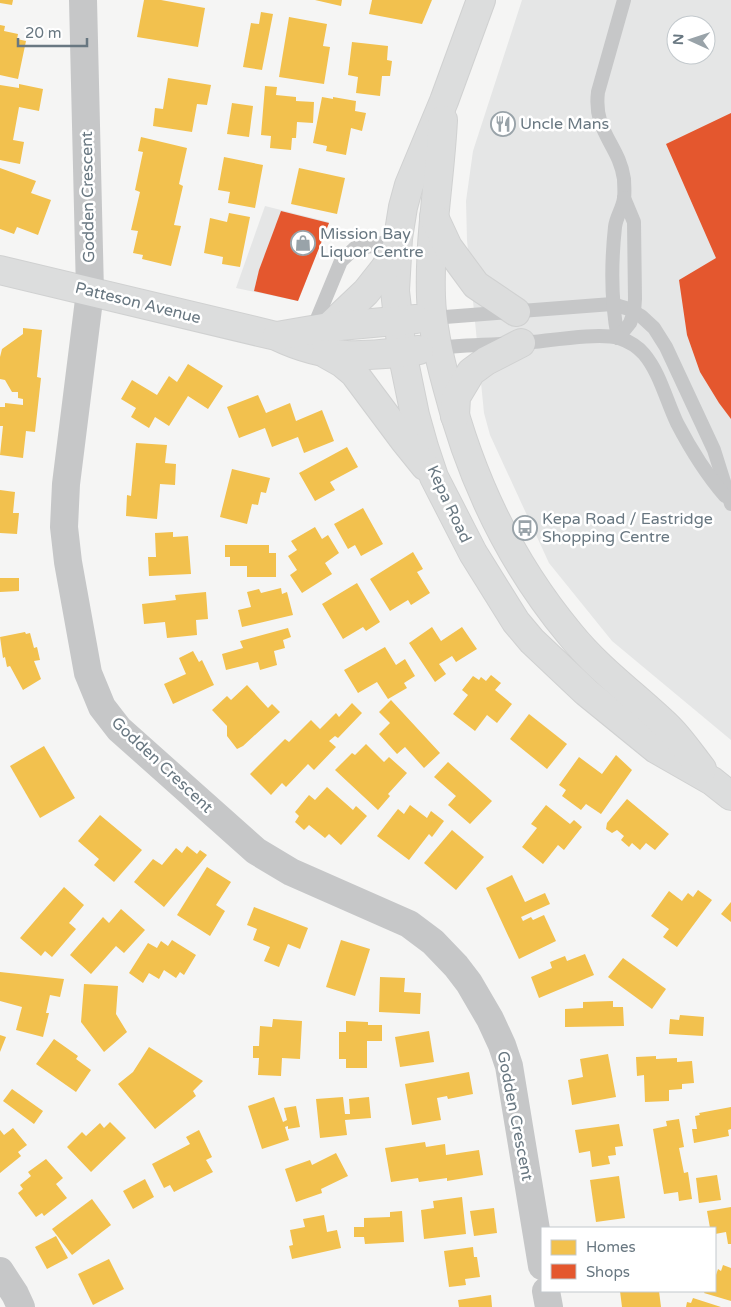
<svg xmlns="http://www.w3.org/2000/svg" width="731" height="1307" font-family="'Varela Round',sans-serif">
<style>
.built{fill:#e5e6e6;fill-rule:evenodd}
.homes{fill:#f2c14e}
.shops{fill:#e4572e}
.lines{fill:none;stroke-linecap:round;stroke-linejoin:round}
.secondary-casing{stroke:#d0d1d1;stroke-width:30}
.service{stroke:#c6c7c8;stroke-width:14}
.minor{stroke:#c6c7c8;stroke-width:28}
.secondary{stroke:#dcdddd;stroke-width:28}
.labels{text-anchor:middle;dominant-baseline:central;stroke-width:5;stroke-linejoin:round;paint-order:stroke}
.poi-label{font-size:16px;fill:#687781;stroke:#fff;text-anchor:start}
.street-label{font-size:16px;fill:#687781;stroke:#fff}
</style>
<rect width="100%" height="100%" fill="#f5f5f4"/>
<g class="built">
<path d="M522,0h209v740l-119,-99 -63,-78 -59,-128 -6,-22 -17,-173 -1,-39 7,-50zM676,25h30v30h-30z"/>
<polygon points="265,206 329,222 298,301 236,288"/>
</g>
<g class="homes">
<polygon points="0,0 13,0 12,5 0,3"/>
<polygon points="144,0 161,0 205,8 198,47 137,37"/>
<polygon points="315,0 342,0 341,6"/>
<polygon points="372,0 432,0 422,24 369,14"/>
<polygon points="261,12 273,14 262,70 243,67 251,23 259,24"/>
<polygon points="289,17 327,24 323,46 330,47 324,84 279,77"/>
<polygon points="0,25 5,26 4,31 18,34 17,39 26,41 18,79 0,75"/>
<polygon points="352,42 388,46 387,60 392,61 390,76 382,76 380,96 356,93 358,77 348,75"/>
<polygon points="168,78 211,85 207,105 197,104 192,132 153,126 155,108 163,109"/>
<polygon points="19,84 43,89 39,111 19,107 13,140 24,142 20,164 0,160 0,85 19,88"/>
<polygon points="265,86 277,87 276,95 296,97 296,101 314,102 313,123 297,122 296,138 292,138 291,150 270,148 271,136 261,135"/>
<polygon points="322,97 333,99 333,97 356,101 355,111 366,113 362,131 351,128 346,155 326,151 327,146 313,143"/>
<polygon points="232,103 253,106 249,137 227,134"/>
<polygon points="141,137 187,148 179,184 183,186 174,225 181,226 171,266 142,259 143,255 133,253 138,231 131,230 140,192 135,190 143,152 138,151"/>
<polygon points="224,157 263,165 255,208 228,203 230,192 218,190"/>
<polygon points="0,168 36,181 31,193 51,200 38,235 17,227 14,234 0,229"/>
<polygon points="299,168 345,178 337,214 291,204"/>
<polygon points="229,213 250,217 240,267 222,264 223,257 204,253 210,218 227,222"/>
<polygon points="23,328 42,330 37,377 41,378 35,432 26,431 23,458 0,455 3,426 0,426 0,407 5,407 5,403 23,405 23,399 18,398 18,392 12,392 5,380 0,379 0,357 2,349 23,334"/>
<polygon points="188,364 223,386 208,409 188,396 169,426 155,417 149,428 131,417 136,408 121,399 132,380 157,395 169,376 177,382"/>
<polygon points="258,395 266,413 290,403 296,421 322,410 334,441 304,453 298,437 272,447 265,428 239,438 227,407"/>
<polygon points="136,443 167,445 165,463 176,464 175,485 160,484 157,519 126,516 127,495 131,496"/>
<polygon points="347,447 358,467 330,482 335,490 315,501 299,473"/>
<polygon points="232,469 270,478 266,493 261,492 258,505 252,504 247,524 220,517"/>
<polygon points="0,490 15,492 13,513 19,513 17,534 0,533"/>
<polygon points="363,508 383,544 361,556 355,545 348,549 334,524"/>
<polygon points="315,527 322,539 328,535 339,553 325,563 332,574 302,593 290,575 297,570 288,556 297,550 291,541"/>
<polygon points="173,532 173,537 188,536 191,574 149,576 148,557 156,557 155,533"/>
<polygon points="225,545 269,545 269,553 276,553 276,577 247,577 247,566 230,566 230,557 225,557"/>
<polygon points="413,552 423,569 417,572 430,593 411,605 408,600 390,611 370,579"/>
<polygon points="0,578 19,578 19,591 0,592"/>
<polygon points="357,583 380,622 366,631 363,627 343,639 322,604"/>
<polygon points="281,588 282,594 287,592 293,615 242,627 238,610 251,607 247,592 259,589 261,593"/>
<polygon points="206,592 208,619 196,620 197,635 167,638 165,622 144,624 142,604 176,600 175,595"/>
<polygon points="432,627 441,641 462,627 477,649 456,662 452,656 439,664 446,674 435,682 409,643"/>
<polygon points="288,628 291,637 283,640 285,648 274,651 277,665 260,670 258,662 226,670 222,654 243,648 240,641"/>
<polygon points="25,632 26,634 30,633 34,648 37,647 40,660 34,661 41,679 23,690 10,666 7,667 5,657 3,658 0,637"/>
<polygon points="385,647 396,665 405,659 415,676 404,683 407,688 388,699 377,682 358,693 344,670"/>
<polygon points="193,651 199,662 202,660 214,685 173,704 164,684 186,674 179,658"/>
<polygon points="491,675 501,683 495,690 512,704 497,723 487,715 475,731 453,714 468,695 462,690 473,676 479,680 481,677 486,681"/>
<polygon points="247,685 268,708 272,704 280,712 243,746 237,749 227,736 227,726 212,710 227,696 231,700"/>
<polygon points="391,700 440,753 424,768 405,747 397,754 379,734 390,723 379,712"/>
<polygon points="352,703 362,713 338,738 335,736 329,741 336,747 314,770 308,764 286,787 282,783 271,795 250,774 285,739 289,742 311,720 320,729 336,713 339,717"/>
<polygon points="529,714 567,744 547,769 510,739"/>
<polygon points="366,744 384,762 389,757 407,773 388,794 390,796 378,810 335,770 352,753 355,755"/>
<polygon points="44,746 75,798 40,818 10,766"/>
<polygon points="616,755 632,770 601,814 586,804 581,810 562,796 566,790 559,785 579,757 602,774"/>
<polygon points="448,762 492,801 470,824 448,805 456,796 434,777"/>
<polygon points="327,787 353,810 356,806 367,816 341,845 329,834 325,838 309,825 304,830 295,822 299,816 295,812 309,795 315,800"/>
<polygon points="627,799 669,834 655,850 646,843 640,850 632,843 629,847 621,840 624,836 617,830 612,833 606,829 607,823"/>
<polygon points="410,805 427,818 431,811 444,821 432,837 429,834 409,860 377,836 398,809 404,814"/>
<polygon points="546,805 570,824 574,820 582,827 564,850 558,845 543,864 522,847 537,828 531,824"/>
<polygon points="100,815 142,850 114,882 94,865 99,859 78,841"/>
<polygon points="452,830 484,857 456,890 424,863"/>
<polygon points="187,846 197,854 200,850 207,855 164,907 134,882 153,859 162,865 176,848 182,853"/>
<polygon points="207,867 231,882 216,905 225,911 210,936 177,915"/>
<polygon points="512,875 525,902 545,893 550,904 521,917 523,921 531,917 533,920 544,915 556,941 519,959 486,888"/>
<polygon points="64,887 84,905 69,923 76,929 52,957 45,951 41,956 20,938"/>
<polygon points="698,890 712,900 677,947 663,937 669,929 651,916 669,891 682,901 688,893 693,897"/>
<polygon points="731,902 731,922 721,914"/>
<polygon points="254,907 308,928 300,949 288,944 279,967 264,961 270,947 253,940 257,929 247,925"/>
<polygon points="121,909 145,930 124,953 116,946 91,974 70,955 103,917 109,923"/>
<polygon points="172,940 196,955 184,975 180,972 176,978 164,970 159,979 149,973 143,983 129,973 148,943 157,948 161,941 168,946"/>
<polygon points="341,940 370,949 355,996 326,987"/>
<polygon points="585,954 594,975 539,998 531,977 552,968 550,962 565,956 567,961"/>
<polygon points="623,958 666,989 652,1009 608,977"/>
<polygon points="0,972 64,979 60,997 50,995 46,1013 49,1013 43,1037 16,1030 22,1007 0,1001"/>
<polygon points="380,977 405,978 404,992 421,993 420,1014 379,1012"/>
<polygon points="84,984 118,986 116,1014 127,1032 104,1052 81,1022"/>
<polygon points="613,1001 613,1007 623,1007 624,1026 565,1027 565,1009 583,1008 583,1002"/>
<polygon points="680,1015 704,1017 703,1036 669,1034 670,1019 679,1020"/>
<polygon points="273,1019 302,1021 300,1059 282,1058 281,1076 258,1075 259,1058 253,1058 253,1046 259,1046 260,1026 272,1027"/>
<polygon points="346,1021 368,1022 368,1025 382,1025 382,1041 367,1041 367,1068 346,1068 346,1059 339,1059 339,1032 346,1032"/>
<polygon points="429,1031 434,1062 400,1067 395,1037"/>
<polygon points="0,1035 6,1037 0,1052"/>
<polygon points="54,1039 78,1056 76,1059 91,1070 76,1092 36,1064"/>
<polygon points="149,1047 203,1081 193,1091 196,1096 155,1129 118,1084 133,1072"/>
<polygon points="608,1054 616,1097 572,1105 568,1080 583,1077 580,1059"/>
<polygon points="656,1056 656,1059 677,1058 677,1062 692,1061 694,1083 682,1084 682,1089 669,1090 669,1101 645,1102 644,1075 637,1076 636,1057"/>
<polygon points="469,1072 473,1094 448,1099 447,1096 437,1098 441,1120 412,1125 405,1084"/>
<polygon points="12,1089 43,1111 34,1124 3,1101"/>
<polygon points="274,1097 283,1122 287,1120 284,1108 296,1106 300,1127 288,1129 288,1126 285,1127 289,1140 262,1149 248,1106"/>
<polygon points="343,1097 345,1114 350,1114 349,1099 369,1097 371,1118 345,1120 347,1135 320,1138 316,1099"/>
<polygon points="731,1107 731,1129 728,1130 729,1136 694,1143 692,1129 697,1129 695,1116 700,1115 699,1113"/>
<polygon points="679,1119 684,1147 679,1148 684,1173 688,1172 692,1199 679,1201 678,1192 664,1194 653,1129 667,1126 666,1121"/>
<polygon points="110,1122 126,1138 91,1172 67,1147 82,1132 86,1136 100,1123 104,1128"/>
<polygon points="619,1124 623,1146 615,1147 616,1155 608,1156 610,1164 592,1167 590,1151 579,1153 575,1130"/>
<polygon points="13,1128 27,1145 18,1152 21,1156 0,1173 0,1130 4,1135"/>
<polygon points="199,1130 212,1157 206,1160 213,1172 174,1192 170,1185 164,1188 152,1164 190,1144 186,1137"/>
<polygon points="425,1142 426,1147 445,1144 446,1155 479,1150 483,1175 447,1181 447,1178 419,1182 418,1178 391,1182 385,1148"/>
<polygon points="336,1153 348,1176 321,1189 322,1193 296,1202 285,1169 310,1160 312,1165"/>
<polygon points="46,1159 63,1178 56,1184 67,1198 44,1216 42,1213 36,1217 18,1193 23,1189 20,1185 31,1176 28,1172"/>
<polygon points="717,1175 721,1200 699,1203 696,1178"/>
<polygon points="619,1176 625,1218 596,1222 590,1180"/>
<polygon points="145,1179 154,1197 133,1209 123,1191"/>
<polygon points="462,1197 466,1234 424,1239 421,1210 434,1208 433,1201"/>
<polygon points="92,1199 111,1225 72,1255 52,1229"/>
<polygon points="731,1207 731,1244 728,1244 726,1232 715,1234 715,1228 710,1228 707,1211"/>
<polygon points="494,1208 497,1233 474,1236 470,1211"/>
<polygon points="402,1211 404,1242 365,1244 364,1237 354,1237 354,1227 364,1227 364,1218 390,1217 390,1212"/>
<polygon points="324,1215 327,1232 337,1230 341,1248 292,1259 289,1246 293,1245 290,1230 305,1227 303,1219"/>
<polygon points="56,1236 68,1258 47,1269 35,1247"/>
<polygon points="473,1247 474,1257 477,1257 480,1277 465,1279 466,1285 449,1287 444,1251"/>
<polygon points="109,1259 124,1289 93,1305 78,1274"/>
<polygon points="723,1265 731,1268 731,1301 704,1293 705,1291 715,1291 715,1278 718,1269 721,1271"/>
<polygon points="620,1291 659,1291 661,1307 622,1307"/>
<polygon points="491,1295 492,1307 459,1307 458,1300"/>
<polygon points="693,1298 721,1307 686,1307 687,1302 691,1303"/>
</g>
<g class="shops">
<polygon points="731,113 731,419 719,403 700,372 687,335 679,280 716,258 666,144"/>
<polygon points="281,211 329,223 298,301 254,291 259,270"/>
</g>
<g class="lines">
<defs>
<g id="secondary">
<polyline points="481,0 444,101 409,185 403,207 398,238 395,291 402,352 415,415 424,447 434,477 473,553 516,622 532,641 586,692 656,749 712,781 731,796"/>
<path d="M443,120c-3,59 -14,117 -12,177 1,30 8,60 16,89 23,91 63,176 123,248 29,36 66,62 99,94 12,12 22,27 33,41"/>
<polyline points="434,217 448,247 476,285 516,312"/>
<path d="M0,270l276,66c52,25 88,21 143,14"/>
<polyline points="329,327 366,292 385,268 397,247"/>
<polyline points="277,336 329,327 416,319"/>
<polyline points="326,354 342,363 354,373 404,440 425,466"/>
<polyline points="455,416 456,397 471,372 486,361 521,343"/>
</g>
</defs>
<use href="#secondary" class="secondary-casing"/>
<g class="service">
<polyline points="432,318 612,304 629,309 641,316 654,328 666,347 714,450 731,504"/>
<polyline points="312,331 341,261 355,248 373,246 398,238"/>
<path d="M618,338c-7,-36 -7,-74 -3,-111 1,-10 8,-19 9,-29 1,-6 0,-14 0,-19 -5,-35 -31,-47 -26,-87l26,-92"/>
<polyline points="618,338 630,323 634,312 635,299 634,222 624,198"/>
<path d="M437,348c29,-4 58,-3 87,-5 24,-2 74,-11 95,-5 9,3 19,9 25,16 16,19 22,46 33,69 13,25 29,51 48,73"/>
</g>
<g class="minor">
<polyline points="83,0 90,292 66,484 64,527 68,562 88,673 102,707 119,729 256,851 291,872 409,924 433,942 456,966 469,983 490,1019 502,1045 509,1066 542,1266"/>
<polyline points="0,1271 15,1294 21,1307"/>
<polyline points="546,1291 549,1307"/>
</g>
<use href="#secondary" class="secondary"/>
</g>
<defs>
<symbol id="restaurant-ring" viewBox="-11 -11 22 22"><circle r="9.5" fill="#fff" stroke="#99a3a9" stroke-width="1.5"/><path d="M-5-6h1v4h1v-4h1v4h1v-4h1v5L-1.5 .5V6h-2V.5L-5-1ZM5-6V6H3V1.5H1.5Q1.5-4 5-6Z" fill="#99a3a9"/></symbol>
<symbol id="shop-ring" viewBox="-11 -11 22 22"><circle r="9.5" fill="#fff" stroke="#99a3a9" stroke-width="1.5"/><path d="M-5-2.5h2.3a2.7 3.5 0 0 1 5.4 0H5L5.5 6h-11ZM-1.5-2.5h3a1.5 2.3 0 0 0-3 0Z" fill="#99a3a9"/></symbol>
<symbol id="bus-ring" viewBox="-11 -11 22 22"><circle r="9.5" fill="#fff" stroke="#99a3a9" stroke-width="1.5"/><path d="M-5-6H5V4H4V6H2V4H-2V6H-4V4H-5ZM-3.5-4V0h7V-4ZM-3.5 1.2v1.5H-2V1.2ZM2 1.2v1.5H3.5V1.2Z" fill="#99a3a9"/></symbol>
</defs>
<g fill-rule="evenodd">
<use href="#restaurant-ring" x="489" y="110" width="28" height="28"/>
<use href="#shop-ring" x="289" y="229" width="28" height="28"/>
<use href="#bus-ring" x="511" y="514" width="28" height="28"/>
</g>
<g class="labels">
<g class="poi-label">
<text x="520" y="124">Uncle Mans</text>
<text x="320" y="234">Mission Bay<tspan x="320" dy="18">Liquor Centre</tspan></text>
<text x="542" y="519">Kepa Road / Eastridge<tspan x="542" dy="18">Shopping Centre</tspan></text>
</g>
<g class="street-label">
<text transform="translate(88 197) rotate(-91)">Godden Crescent</text>
<text transform="translate(138 303) rotate(14)">Patteson Avenue</text>
<text transform="translate(449 504) rotate(65)">Kepa Road</text>
<text transform="translate(162 765) rotate(43)">Godden Crescent</text>
<text transform="translate(515 1116) rotate(79)">Godden Crescent</text>
</g>
</g>
<rect x="541" y="1227" width="175" height="65" fill="#ffffff" stroke="#c3c9cd"/>
<rect x="551" y="1240" width="25" height="15" fill="#f2c14e" stroke="#c3c9cd"/>
<text x="586" y="1252" font-size="15" fill="#687781">Homes</text>
<rect x="551" y="1264" width="25" height="15" fill="#e4572e" stroke="#c3c9cd"/>
<text x="586" y="1277" font-size="15" fill="#687781">Shops</text>
<g transform="translate(691 40) rotate(273)"><circle r="24" fill="#ffffff" stroke="#c3c9cd"/>
<path d="M0-4L9 19L0 12L-9 19Z" fill="#99a3a9"/>
<text y="-8" font-size="14" font-weight="bold" text-anchor="middle" fill="#687781">N</text>
</g>
<path d="M18 38v8h69v-8" fill="none" stroke="#687781" stroke-width="2.5"/>
<text x="25" y="38" font-size="15" fill="#687781" stroke="#ffffff" stroke-width="4" paint-order="stroke">20 m</text>
</svg>
